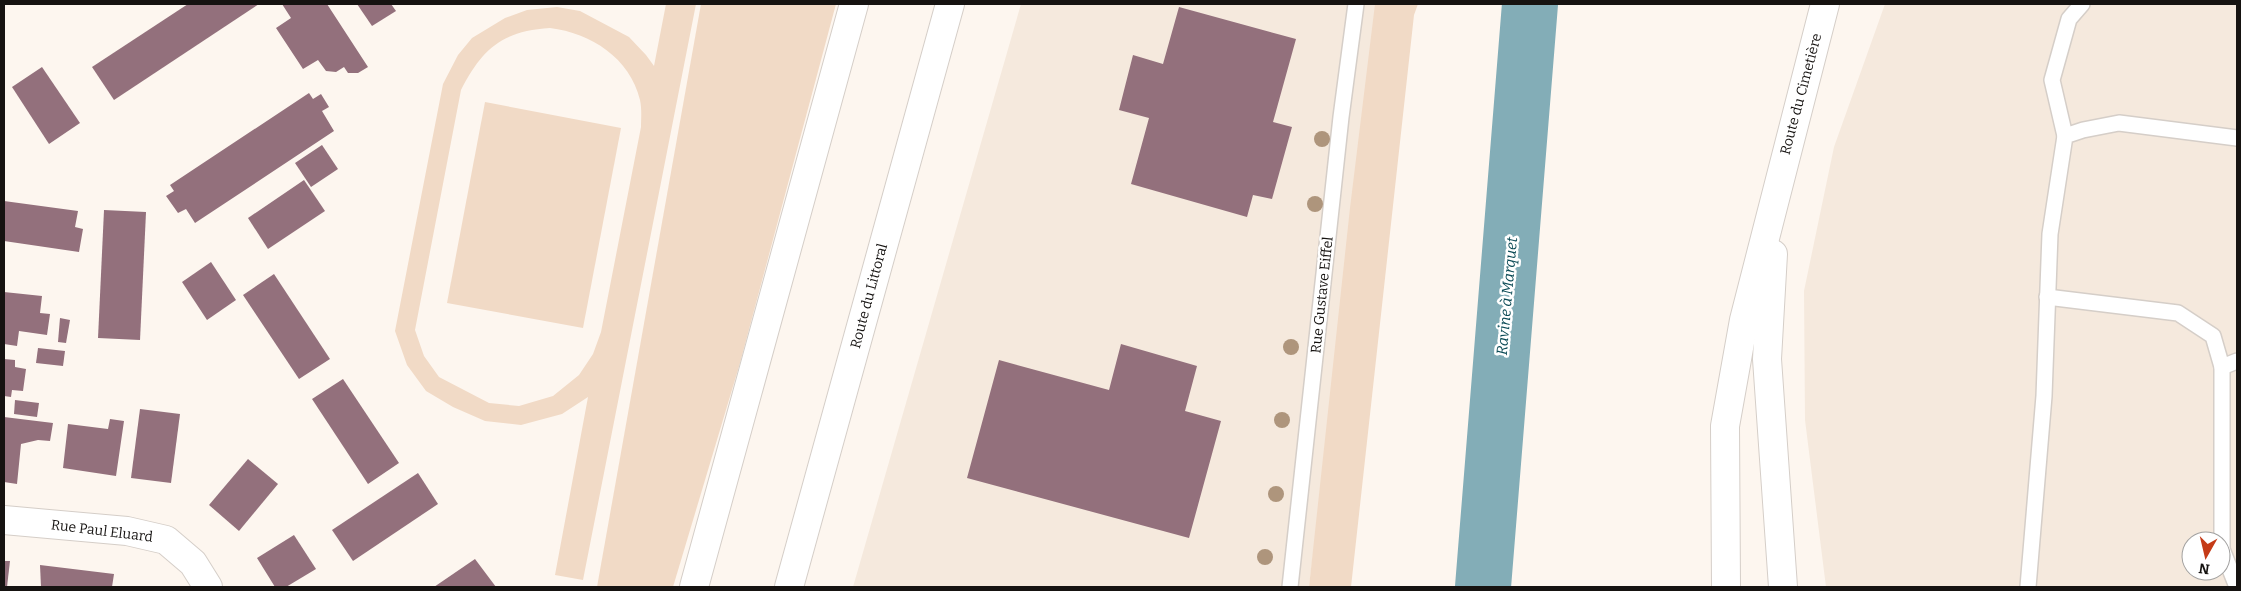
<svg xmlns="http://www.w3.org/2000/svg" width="2241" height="591" font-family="Bitter,serif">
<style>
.built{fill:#f5e9dd;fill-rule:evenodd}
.green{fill:#f1dac6;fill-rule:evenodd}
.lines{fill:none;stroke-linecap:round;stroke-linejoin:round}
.river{stroke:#83adb7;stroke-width:56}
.building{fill:#93707c}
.lane-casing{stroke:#d5cec8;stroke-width:18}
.street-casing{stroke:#d5cec8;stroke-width:30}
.secondary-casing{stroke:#d5cec8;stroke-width:30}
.highway-casing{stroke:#d5cec8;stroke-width:30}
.lane{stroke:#fff;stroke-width:15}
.street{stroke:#fff;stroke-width:28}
.secondary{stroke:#fff;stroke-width:28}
.highway{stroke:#fff;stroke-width:28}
.tree{fill:#ae957c}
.labels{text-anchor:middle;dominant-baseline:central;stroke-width:5;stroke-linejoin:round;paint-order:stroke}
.street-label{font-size:14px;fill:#161311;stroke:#fff}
.water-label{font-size:15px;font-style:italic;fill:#0b4a55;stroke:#fff}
</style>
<rect width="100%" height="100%" fill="#fdf6ef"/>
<g class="built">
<polygon points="1021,4 1382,4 1309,587 853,587"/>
<path d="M1885,4h352v583h-411l-21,-167 -1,-129 30,-144zM2191,541h30v30h-30z"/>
</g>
<g class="green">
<path d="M666,4h30l-113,576 -28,-5 33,-178 -26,17 -41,11 -36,-4 -32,-14 -27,-16 -19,-26 -12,-34 48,-247 15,-29 14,-17 33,-20 22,-8 30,-3 23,4 49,26 17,18 8,11zM550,28c41,5 80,30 90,72 2,9 1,19 1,27l-40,205 -8,22 -14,21 -26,21 -34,10 -30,-3 -50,-26 -15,-21 -9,-26 46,-240c21,-41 41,-59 89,-62z"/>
<polygon points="701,4 836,4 740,363 673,587 597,587"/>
<polygon points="1375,4 1418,4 1414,15 1351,587 1309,587 1350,208"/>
<polygon points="485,102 621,128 583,328 447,303"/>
</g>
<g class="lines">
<polyline class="river" points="1483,587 1530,4"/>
</g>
<g class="building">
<polygon points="188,4 259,4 114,100 92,67"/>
<polygon points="282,4 327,4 368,67 358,73 348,73 344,67 336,72 326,71 318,60 303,69 276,28 291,18"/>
<polygon points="357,4 391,4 396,11 372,26"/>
<polygon points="1179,7 1296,39 1273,122 1292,127 1272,199 1253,195 1247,217 1131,184 1149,118 1119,110 1133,55 1163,64"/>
<polygon points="42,67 80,123 49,144 12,87"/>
<polygon points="309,93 313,99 321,94 329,107 322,111 334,131 195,223 186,209 178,213 166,196 174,191 170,185"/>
<polygon points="322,145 338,169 311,187 295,163"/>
<polygon points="304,180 325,211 268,249 248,218"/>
<polygon points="4,201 78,211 75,227 83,229 79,252 4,241"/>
<polygon points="104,210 146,212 140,340 98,338"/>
<polygon points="211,262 236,300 207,320 182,282"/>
<polygon points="274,274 330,359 299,379 243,295"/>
<polygon points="4,292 42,296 40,313 50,314 47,335 19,331 17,346 4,344"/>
<polygon points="60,318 70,320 66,343 58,342"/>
<polygon points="1121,344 1197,366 1185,411 1221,421 1189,538 967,478 999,360 1109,390"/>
<polygon points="38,348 65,351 63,366 36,363"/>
<polygon points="4,359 15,360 15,367 26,369 23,391 12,390 11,397 4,396"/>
<polygon points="343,379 399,463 368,484 312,399"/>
<polygon points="15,400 39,403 37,417 14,414"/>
<polygon points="140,409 180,414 171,483 131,478"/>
<polygon points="4,417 53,423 50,441 38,440 21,444 17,484 4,482"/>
<polygon points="110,419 124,421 116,476 63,468 68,424 108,429"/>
<polygon points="248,459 278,484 239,531 209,505"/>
<polygon points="418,473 438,504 353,561 332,530"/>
<polygon points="294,535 316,569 286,587 275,587 257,558"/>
<polygon points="475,559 496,587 434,587"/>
<polygon points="4,561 10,561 7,587 4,587"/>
<polygon points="40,565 114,574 112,587 41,587"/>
</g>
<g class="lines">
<defs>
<g id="lane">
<polyline points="2065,136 2052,80 2069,19 2082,4"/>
<polyline points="2047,297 2178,313 2213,336 2222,367 2222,549 2237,587"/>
<polyline points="2222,367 2237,361"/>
<polyline points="1290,587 1341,117 1356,4"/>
<polyline points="2028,587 2044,396 2050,234 2065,136 2083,130 2119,123 2237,138"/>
</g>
<polyline id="street" points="4,520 127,531 166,540 193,563 208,587"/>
<g id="secondary">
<polyline points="1773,254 1767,359 1783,587"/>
<polyline points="1726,587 1725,426 1744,320 1825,4"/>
</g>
<g id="highway">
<polyline points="694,587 854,4"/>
<polyline points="789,587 950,4"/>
</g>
</defs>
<use href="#lane" class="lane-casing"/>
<use href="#street" class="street-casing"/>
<use href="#secondary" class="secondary-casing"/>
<use href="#highway" class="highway-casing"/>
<use href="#lane" class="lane"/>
<use href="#street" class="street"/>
<use href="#secondary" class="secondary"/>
<use href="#highway" class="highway"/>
</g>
<g class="tree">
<circle cx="1322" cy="139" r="8"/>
<circle cx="1315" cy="204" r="8"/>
<circle cx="1291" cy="347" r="8"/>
<circle cx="1282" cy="420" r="8"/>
<circle cx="1276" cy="494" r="8"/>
<circle cx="1265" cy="557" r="8"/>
</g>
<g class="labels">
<g class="street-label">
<text transform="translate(1801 94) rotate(-75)">Route du Cimetière</text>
<text transform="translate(1322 295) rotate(-84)">Rue Gustave Eiffel</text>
<text transform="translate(869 296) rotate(-75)">Route du Littoral</text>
<text transform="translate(102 531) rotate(7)">Rue Paul Eluard</text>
</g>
<g class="water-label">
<text transform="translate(1507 296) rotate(-85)">Ravine à Marquet</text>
</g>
</g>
<rect width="2241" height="591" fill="none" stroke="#161311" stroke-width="10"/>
<g transform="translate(2206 556) rotate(188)"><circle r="24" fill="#ffffff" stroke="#a2a1a0"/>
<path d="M0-4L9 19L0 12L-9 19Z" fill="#c53b17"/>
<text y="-8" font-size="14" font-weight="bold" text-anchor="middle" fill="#161311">N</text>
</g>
</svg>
